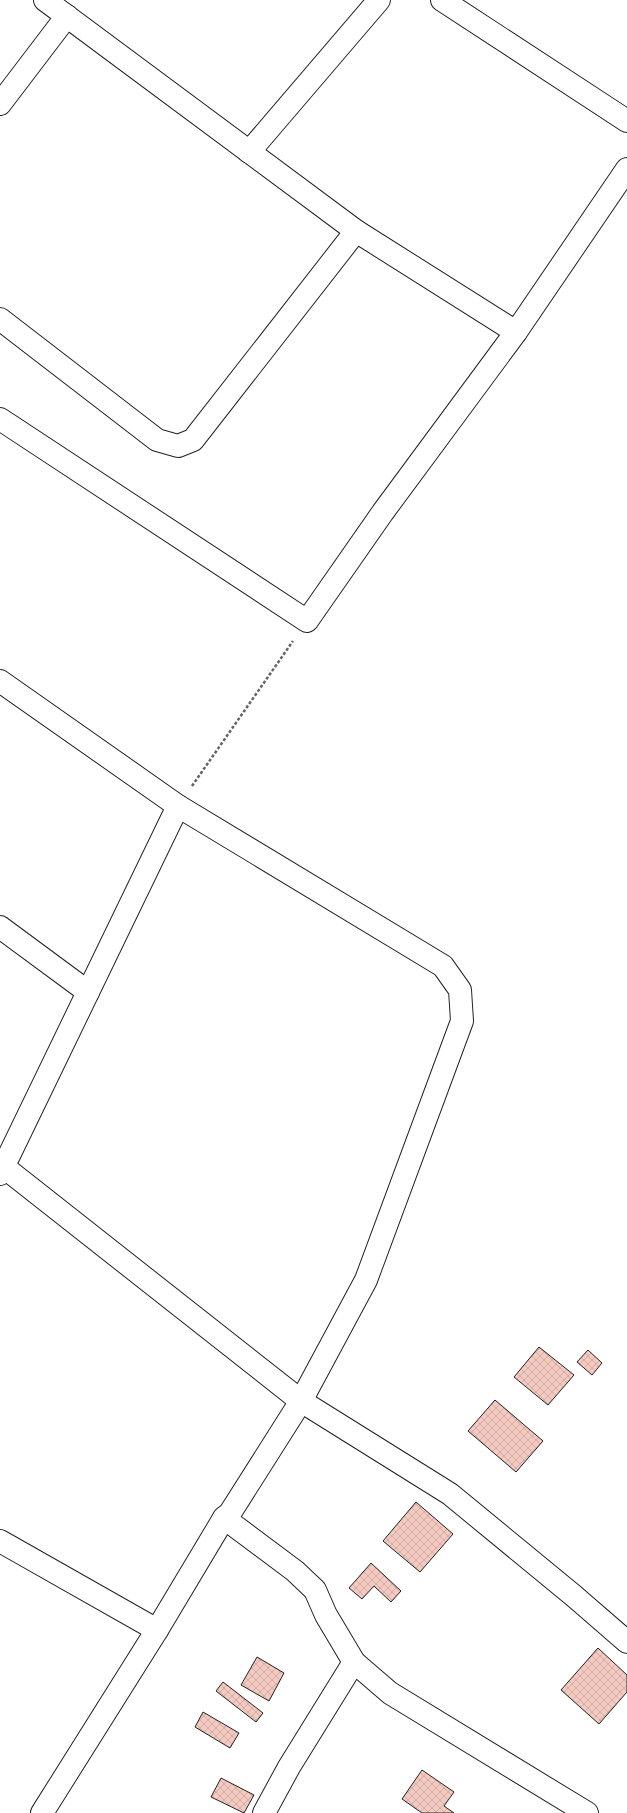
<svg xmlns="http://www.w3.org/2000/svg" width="627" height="1813" font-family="'Exo 2',sans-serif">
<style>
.building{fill:url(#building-cross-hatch);stroke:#222}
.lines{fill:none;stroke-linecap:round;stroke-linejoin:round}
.street-casing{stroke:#222;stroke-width:24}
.path{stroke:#646464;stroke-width:2.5;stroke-dasharray:3 2;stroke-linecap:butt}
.street{stroke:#fff;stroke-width:22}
</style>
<defs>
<pattern id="building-cross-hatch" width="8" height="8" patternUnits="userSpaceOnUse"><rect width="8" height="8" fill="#f3c9c0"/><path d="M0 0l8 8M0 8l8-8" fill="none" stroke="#d0aca5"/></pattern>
</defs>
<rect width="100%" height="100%" fill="#fff"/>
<g class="building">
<polygon points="539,1347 574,1375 548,1405 514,1377"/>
<polygon points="588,1350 602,1363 592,1375 577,1362"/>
<polygon points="495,1400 543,1441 516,1472 468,1431"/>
<polygon points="416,1502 453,1534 420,1572 383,1541"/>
<polygon points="371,1563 401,1591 391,1602 374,1586 362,1599 349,1588"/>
<polygon points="598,1648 627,1675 627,1692 599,1724 561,1690"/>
<polygon points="257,1657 284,1673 269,1701 241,1685"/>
<polygon points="223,1682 263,1713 256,1722 216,1691"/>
<polygon points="203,1712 239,1733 230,1748 195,1727"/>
<polygon points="422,1770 454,1792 444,1806 454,1813 422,1813 402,1799"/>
<polygon points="221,1778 254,1795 244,1813 211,1797"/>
</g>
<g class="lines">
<defs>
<g id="street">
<polyline points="45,0 356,231 516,332"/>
<polyline points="442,0 627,121"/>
<polyline points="0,104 67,16"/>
<polyline points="249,152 379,0"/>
<polyline points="0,319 157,440 178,446 193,440 356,231"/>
<polyline points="0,419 307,621 383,512 516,332 627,169"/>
<polyline points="0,681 178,806 443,966 460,990 462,1021 366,1280 301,1401 230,1513 224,1518 157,1630 42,1813"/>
<polyline points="0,927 88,992"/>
<polyline points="0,1164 301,1401 450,1494 574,1596 627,1642"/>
<polyline points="0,1174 178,806"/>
<polyline points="224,1518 295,1571 315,1590 326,1615 354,1662 390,1693 587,1813"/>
<polyline points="0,1541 157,1630"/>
<polyline points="264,1813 289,1767 354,1662"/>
</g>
</defs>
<use href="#street" class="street-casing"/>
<polyline class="path" points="192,786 293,641"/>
<use href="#street" class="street"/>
</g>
</svg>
